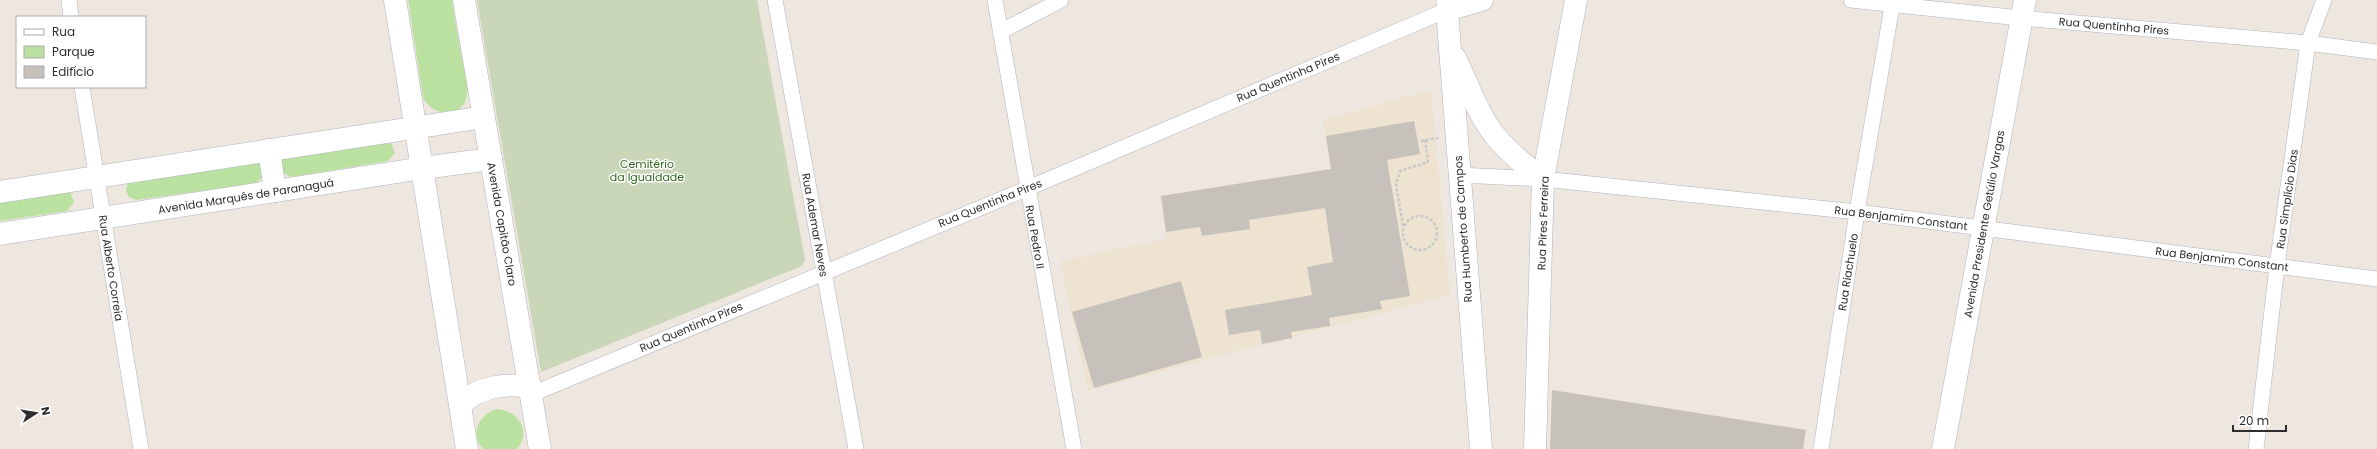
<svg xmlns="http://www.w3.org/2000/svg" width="2377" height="449" font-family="Poppins,sans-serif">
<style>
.education{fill:#eee2d0}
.green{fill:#bae19f}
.cemetery{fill:#c9d6b8}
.building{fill:#c6c2bb}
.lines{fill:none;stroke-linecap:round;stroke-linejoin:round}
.street-casing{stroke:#b0b3bc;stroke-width:16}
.secondary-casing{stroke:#b0b3bc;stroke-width:23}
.path{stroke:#c8c8c8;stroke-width:2.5;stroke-dasharray:3 2;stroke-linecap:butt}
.street{stroke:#fff;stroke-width:15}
.secondary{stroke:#fff;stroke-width:22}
.labels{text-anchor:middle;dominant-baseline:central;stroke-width:3;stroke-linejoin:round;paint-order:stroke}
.street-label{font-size:11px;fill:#2d2d2d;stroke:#fff}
.park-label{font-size:11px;fill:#32681e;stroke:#fff}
</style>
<rect width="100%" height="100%" fill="#ede7e0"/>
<polygon class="education" points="1431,90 1450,295 1088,391 1060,261 1167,239 1161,196 1331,169 1323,120"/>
<g class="green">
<path d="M408,0h44c3,21 7,43 11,64 2,9 6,21 4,30 -3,26 -34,24 -44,3z"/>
<polygon points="391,143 395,153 388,161 291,177 281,172 280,162 282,158"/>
<polygon points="260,163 262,177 257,183 136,200 129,197 126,191 128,181"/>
<polygon points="70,191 74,202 67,211 0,221 0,199"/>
<path d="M497,409c20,1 36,22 20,40h-34c-14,-15 -4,-35 14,-40z"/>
</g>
<polygon class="cemetery" points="477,0 757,0 805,260 802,266 541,372"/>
<g class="building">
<polygon points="1414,121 1420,154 1387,160 1410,296 1380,301 1382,309 1329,318 1330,326 1291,332 1292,338 1262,344 1260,330 1229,335 1225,310 1312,295 1307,267 1333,262 1325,208 1249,220 1250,229 1202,236 1200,227 1166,232 1161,196 1331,169 1326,136"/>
<polygon points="1181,281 1202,357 1094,388 1072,312"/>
<polygon points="1552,390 1806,430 1803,449 1550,449"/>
</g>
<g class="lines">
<defs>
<g id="street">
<polyline points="69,0 71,17"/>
<polyline points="775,0 856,449"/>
<polyline points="995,0 1074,449"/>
<polyline points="1851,0 2020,18 2308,43 2377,52"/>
<polyline points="1000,32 1061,0"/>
<polyline points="82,87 141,449"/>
<polyline points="1459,175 1543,179 1857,212 2377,279"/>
<polyline points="532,394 1026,189 1447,10 1444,1"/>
<polyline points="1821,449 1857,212 1893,0"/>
<polyline points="2256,449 2277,266 2308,43 2324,0"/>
</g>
<g id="secondary">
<polyline points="395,0 467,449"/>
<polyline points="464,0 540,449"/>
<path d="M1455,58c13,26 23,58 42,80 13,16 30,29 46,41"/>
<polyline points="269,150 275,191"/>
<polyline points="0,192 484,117"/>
<polyline points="0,234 423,168 491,159"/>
<path d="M461,405c17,-19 45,-22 70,-18"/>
<polyline points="1481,449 1447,10 1482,0"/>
<polyline points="1535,449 1543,179 1576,0"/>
<polyline points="1943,449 2025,0"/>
</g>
</defs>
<use href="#street" class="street-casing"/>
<use href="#secondary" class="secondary-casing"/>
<g class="path">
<polyline points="1421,141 1438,138"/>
<circle cx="1420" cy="233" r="17"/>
<polyline points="1403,226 1396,184 1400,171 1428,162 1425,140"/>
</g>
<use href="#street" class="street"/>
<use href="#secondary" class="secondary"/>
</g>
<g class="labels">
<g class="street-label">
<text transform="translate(2114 26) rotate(5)">Rua Quentinha Pires</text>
<text transform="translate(1288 77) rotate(-23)">Rua Quentinha Pires</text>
<text transform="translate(246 196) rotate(-9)">Avenida Marquês de Paranaguá</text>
<text transform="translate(2287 199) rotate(-82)">Rua Simplício Dias</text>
<text transform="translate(990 203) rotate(-22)">Rua Quentinha Pires</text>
<text transform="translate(1901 218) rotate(7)">Rua Benjamim Constant</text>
<text transform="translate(1543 223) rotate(-88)">Rua Pires Ferreira</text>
<text transform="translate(502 224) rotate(80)">Avenida Capitão Claro</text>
<text transform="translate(1984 224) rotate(-80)">Avenida Presidente Getúlio Vargas</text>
<text transform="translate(815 225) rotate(80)">Rua Ademar Neves</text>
<text transform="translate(1463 229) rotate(-94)">Rua Humberto de Campos</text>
<text transform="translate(1035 237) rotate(80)">Rua Pedro II</text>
<text transform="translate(2222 259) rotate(7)">Rua Benjamim Constant</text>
<text transform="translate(111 268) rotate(81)">Rua Alberto Correia</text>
<text transform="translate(1848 272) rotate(-81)">Rua Riachuelo</text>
<text transform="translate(691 327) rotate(-23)">Rua Quentinha Pires</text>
</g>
<g class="park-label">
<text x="647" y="164">Cemitério<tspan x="647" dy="13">da Igualdade</tspan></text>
</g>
</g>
<rect x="16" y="16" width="130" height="72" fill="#ffffff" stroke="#ababab"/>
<rect x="24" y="29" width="20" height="6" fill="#ffffff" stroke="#ababab"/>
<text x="52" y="36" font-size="12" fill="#2d2d2d">Rua</text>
<rect x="24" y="46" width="20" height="12" fill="#bae19f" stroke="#ababab"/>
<text x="52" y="56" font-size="12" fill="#2d2d2d">Parque</text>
<rect x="24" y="66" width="20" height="12" fill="#c6c2bb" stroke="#ababab"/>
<text x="52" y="76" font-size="12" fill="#2d2d2d">Edifício</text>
<g transform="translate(36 413) rotate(78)" stroke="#ffffff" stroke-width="3" paint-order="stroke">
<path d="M0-3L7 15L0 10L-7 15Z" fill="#2d2d2d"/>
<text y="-6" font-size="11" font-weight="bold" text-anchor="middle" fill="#2d2d2d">N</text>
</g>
<path d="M2233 425v6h53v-6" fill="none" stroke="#2d2d2d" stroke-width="2"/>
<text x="2239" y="425" font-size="12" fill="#2d2d2d" stroke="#ffffff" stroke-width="3" paint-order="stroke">20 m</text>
</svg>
